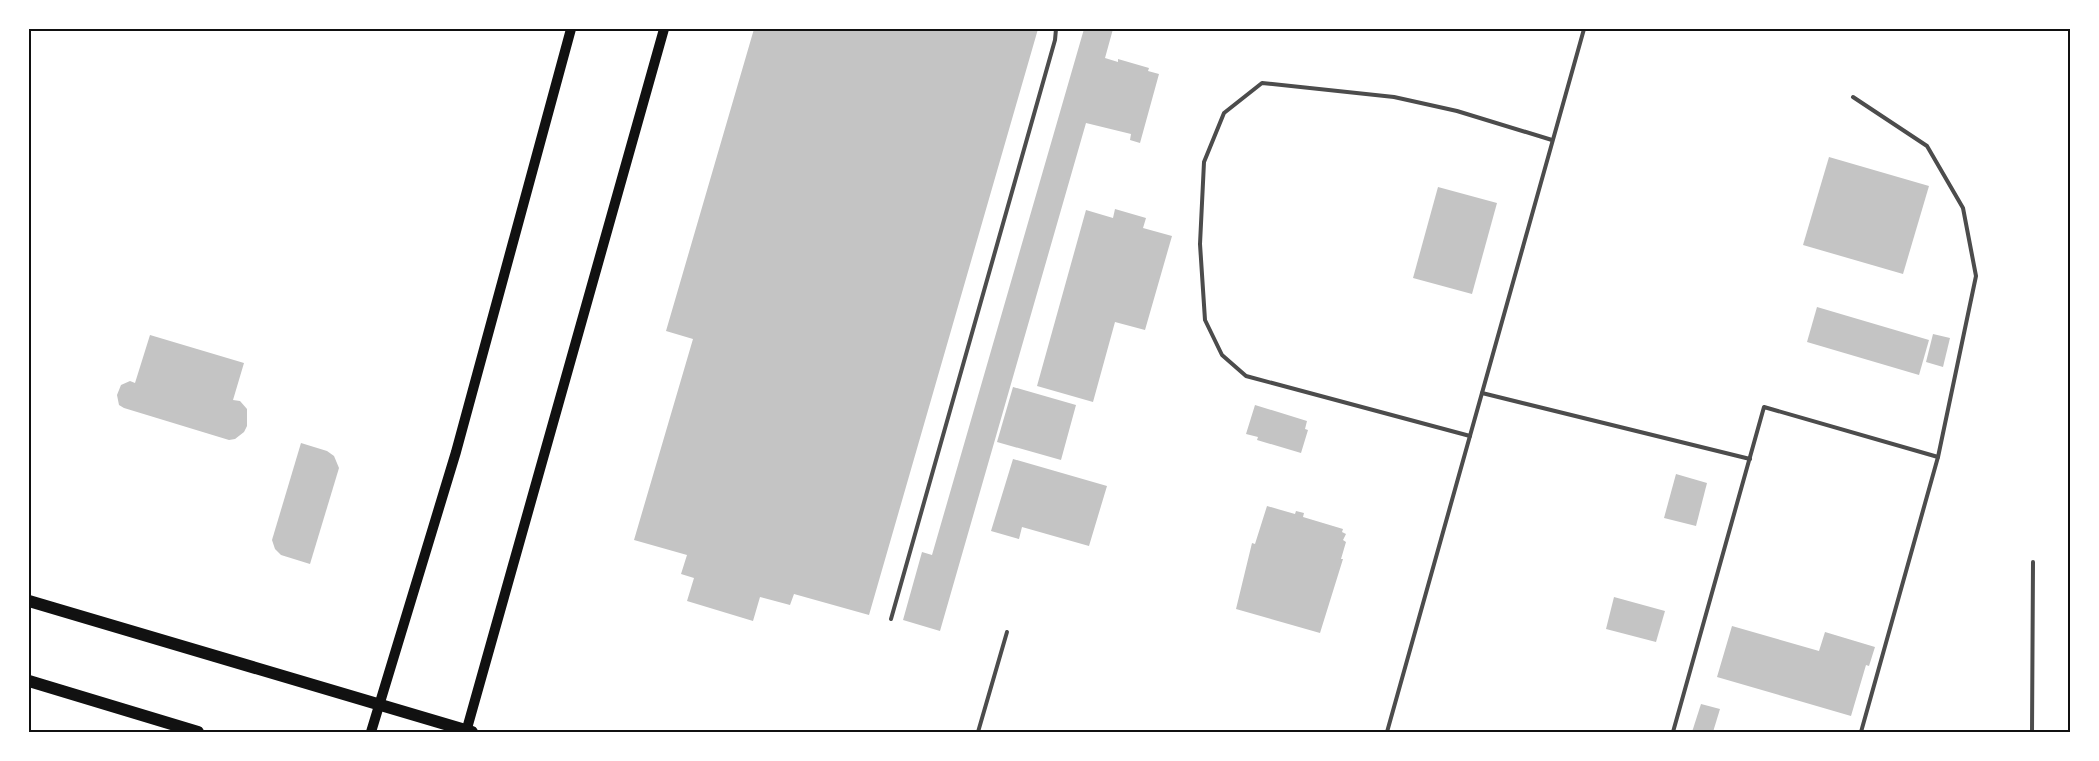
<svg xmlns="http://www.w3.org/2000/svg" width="2099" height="761" font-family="'Open Sans',sans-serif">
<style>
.building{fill:#c4c4c4}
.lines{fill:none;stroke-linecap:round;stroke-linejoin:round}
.service{stroke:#4c4c4c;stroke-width:4}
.secondary{stroke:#111;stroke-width:10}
.primary{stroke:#111;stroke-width:12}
.neatline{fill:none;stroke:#111;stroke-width:2}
</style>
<rect width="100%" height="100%" fill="#fff"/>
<g class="building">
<polygon points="754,29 1038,29 869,615 794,594 790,605 760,597 753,621 687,601 694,578 681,574 687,555 634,540 693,339 666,331"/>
<polygon points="1084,29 1113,29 1105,58 1118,62 1118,59 1149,68 1148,71 1159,74 1140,143 1130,140 1131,134 1086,123 940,631 903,620 922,552 932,555"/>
<polygon points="1829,157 1929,186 1903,274 1803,245"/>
<polygon points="1438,187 1497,203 1472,294 1413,278"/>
<polygon points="1115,209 1146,218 1143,228 1172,236 1145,330 1115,322 1093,402 1037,386 1086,210 1113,218"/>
<polygon points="1817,307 1929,340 1919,375 1807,342"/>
<polygon points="1933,334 1950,338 1943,367 1926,362"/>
<polygon points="150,335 244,363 233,400 240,401 247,409 247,426 244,432 235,439 229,440 124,408 119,405 117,395 121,385 130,381 135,383"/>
<polygon points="1013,387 1076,405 1061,460 997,442"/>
<polygon points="1255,405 1307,421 1305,429 1308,430 1301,453 1257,440 1258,437 1246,434"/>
<polygon points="301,443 327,451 334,456 339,468 310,564 281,555 275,549 272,540"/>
<polygon points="1013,459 1107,486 1089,546 1022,527 1019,539 991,531"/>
<polygon points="1676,474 1707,483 1696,526 1664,518"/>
<polygon points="1267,506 1295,514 1296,511 1304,513 1303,517 1343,529 1342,532 1346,534 1343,540 1346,542 1341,559 1343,559 1320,633 1236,609 1252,543 1255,544"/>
<polygon points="1614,597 1665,611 1656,642 1606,629"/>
<polygon points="1732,626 1819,651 1825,632 1875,647 1869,666 1866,665 1851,716 1717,677"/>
<polygon points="1701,704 1720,709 1713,732 1692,732"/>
</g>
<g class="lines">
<g class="service">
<polyline points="1853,97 1927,146 1963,208 1976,276 1938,457"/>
<polyline points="1482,393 1750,459"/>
<polyline points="1470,436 1246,376 1222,355 1205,320 1200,244 1204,162 1224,113 1262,83 1394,97 1457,111 1552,140"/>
<polyline points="891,619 1055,40 1056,29"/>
<polyline points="978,732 1007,632"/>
<polyline points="1387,732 1584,29"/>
<polyline points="1673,732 1764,407 1938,457 1861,732"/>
<polyline points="2032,732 2033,562"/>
</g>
<g class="secondary">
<polyline points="371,732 456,452 571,29"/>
<polyline points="466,732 664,29"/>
</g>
<g class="primary">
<polyline points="29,601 472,732"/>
<polyline points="29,681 198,732"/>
</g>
</g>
<rect width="2099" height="761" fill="none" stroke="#ffffff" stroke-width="60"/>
<rect x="30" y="30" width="2039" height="701" class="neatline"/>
</svg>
